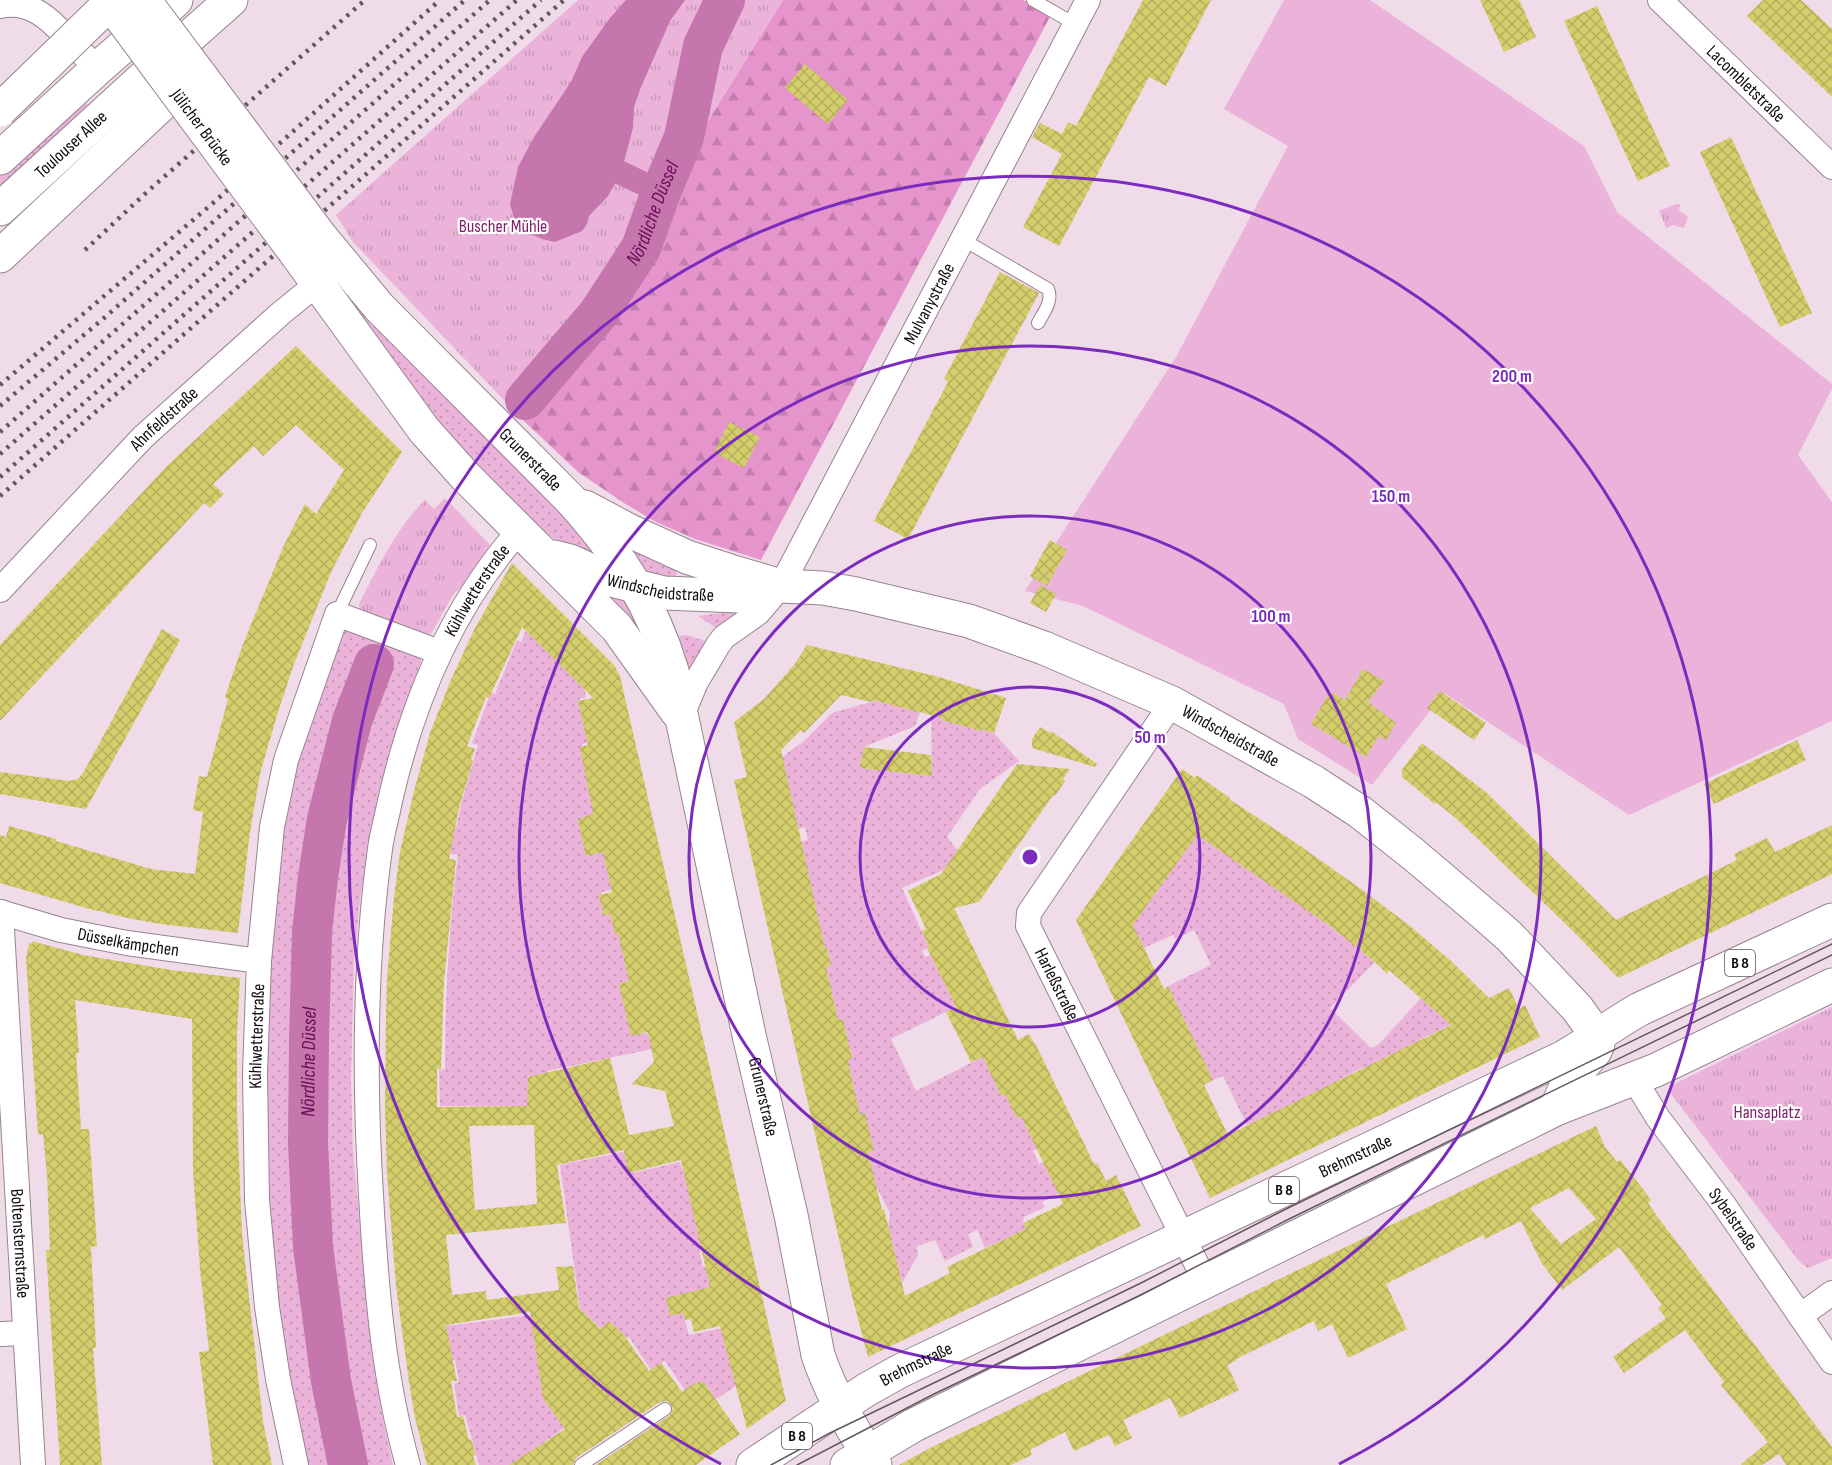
<svg xmlns="http://www.w3.org/2000/svg" width="1832" height="1465" font-family="'Sofia Sans Condensed',sans-serif">
<style>
.grass{fill:url(#grass-dots)}
.forest{fill:url(#forest-firs)}
.park{fill:url(#park-tufts)}
.pitch{fill:#ebb3d9}
.water{fill:#c576ad}
.lines{fill:none;stroke-linecap:round;stroke-linejoin:round}
.canal{stroke:#c576ad;stroke-width:24}
.river{stroke:#c576ad;stroke-width:40}
.building{fill:url(#building-cross-hatch);fill-rule:evenodd}
.lane-casing{stroke:#978491;stroke-width:14}
.street-casing{stroke:#978491;stroke-width:26}
.secondary-casing{stroke:#978491;stroke-width:35}
.primary-casing{stroke:#978491;stroke-width:35}
.lane{stroke:#fff;stroke-width:12}
.street{stroke:#fff;stroke-width:24}
.secondary{stroke:#fff;stroke-width:33}
.primary{stroke:#fff;stroke-width:33}
.tram{stroke:#62575e;stroke-width:1.5}
.rail{stroke:#62575e;stroke-width:4.5;stroke-dasharray:3 6;stroke-linecap:butt}
.secondary-bridge-casing{stroke:#978491;stroke-width:35;stroke-linecap:butt}
.secondary-bridge{stroke:#fff;stroke-width:33}
.ring{fill:none;stroke:#7b2cbf;stroke-width:3}
.labels{text-anchor:middle;dominant-baseline:central;stroke-width:4.5;stroke-linejoin:round;paint-order:stroke}
.shield{fill:#fff;stroke:#585457;stroke-width:1.5}
.shield-label{font-size:16px;font-weight:bold;fill:#110b0f}
.street-label{font-size:18px;fill:#110b0f;stroke:#fff}
.park-label{font-size:18px;fill:#7e1f68;stroke:#fff}
.water-label{font-size:20px;font-style:italic;fill:#6d0b59;stroke:#fff}
.centre{fill:#7b2cbf;stroke:#fff;stroke-width:3}
.ring-label{font-size:18px;text-anchor:middle;font-weight:bold;fill:#7b2cbf;stroke:#fff;stroke-width:4.5;stroke-linejoin:round;paint-order:stroke}
</style>
<defs>
<pattern id="grass-dots" width="8" height="8" patternUnits="userSpaceOnUse" patternTransform="scale(1.5)"><rect width="8" height="8" fill="#ebb3d9"/><path d="M2 2h.1M6 6h.1" fill="none" stroke="#c899b9" stroke-width="1.8" stroke-linecap="round"/></pattern>
<pattern id="forest-firs" width="22" height="20" patternUnits="userSpaceOnUse" patternTransform="scale(1.5)"><rect width="22" height="20" fill="#e694cc"/><path d="M5 1l3.5 6h-7zM16 11l3.5 6h-7z" fill="#c47eae"/></pattern>
<pattern id="park-tufts" width="24" height="20" patternUnits="userSpaceOnUse" patternTransform="scale(1.5)"><rect width="24" height="20" fill="#ebb3d9"/><path d="M3 7l-1-3M5 7V3M7 7l1-3M15 17l-1-3M17 17v-4M19 17l1-3" fill="none" stroke="#c899b9"/></pattern>
<pattern id="building-cross-hatch" width="8" height="8" patternUnits="userSpaceOnUse" patternTransform="scale(1.5)"><rect width="8" height="8" fill="#d4cd6b"/><path d="M0 0l8 8M0 8l8-8" fill="none" stroke="#b5af5c"/></pattern>
</defs>
<rect width="100%" height="100%" fill="#f0dce9"/>
<g class="grass">
<polygon points="82,100 89,106 0,198 0,169"/>
<polygon points="346,287 614,566 577,554 550,536 518,510 433,422 342,290"/>
<polygon points="627,541 678,564 675,584 653,582"/>
<polygon points="595,587 630,595 648,631 637,636"/>
<polygon points="745,610 719,630 698,616"/>
<polygon points="346,627 419,653 421,661 378,793 360,900 354,959 351,1079 353,1151 372,1354 383,1420 393,1465 303,1465 283,1362 266,1179 266,962 286,797 337,635"/>
<path d="M526,630l57,53 3,14 -7,2 8,32 10,9 -15,4 25,106 5,40 -10,2 5,22 10,-2 23,66 -17,4 12,53 19,-3 3,16 -110,23 4,35h-111l-1,-36 6,-1c0,-72 4,-143 13,-214l-10,-1 4,-26h4l6,-27 16,-56 -6,-2 19,-51 4,2 22,-54 4,2z"/>
<polygon points="687,635 708,642 693,670 689,671 679,636"/>
<polygon points="872,700 920,712 915,726 864,747 861,768 932,776 931,713 943,717 942,720 979,731 980,729 994,733 1019,761 980,789 947,837 957,850 955,865 902,888 929,947 922,951 925,957 930,955 956,1007 891,1039 916,1091 990,1053 996,1085 1001,1096 1009,1092 1011,1105 1017,1118 1021,1116 1037,1149 1033,1151 1039,1164 1043,1162 1048,1173 1062,1192 1042,1202 1045,1207 1024,1217 1023,1223 1026,1229 985,1248 977,1230 968,1234 973,1247 945,1261 935,1240 917,1246 918,1255 902,1283 888,1227 890,1213 875,1184 868,1152 873,1151 864,1114 859,1115 847,1060 852,1058 843,1019 838,1020 826,967 831,966 827,948 825,948 800,842 808,840 805,827 798,829 782,757 804,741 832,713 871,702"/>
<path d="M1199,831l131,95 45,36 -45,46 41,40 8,-4 42,-46 37,23 -41,20 2,7c-22,2 -35,8 -53,22l-2,-3 -24,12 2,6 -95,40 -24,-49 -10,4 -45,-94 43,-21 -17,-35 -19,9 -2,-4 -29,13 -11,-23z"/>
<polygon points="627,1151 632,1173 680,1162 682,1169 689,1167 704,1242 698,1244 703,1267 708,1266 713,1287 668,1298 672,1315 683,1313 689,1335 723,1328 739,1384 718,1398 715,1398 706,1385 701,1388 698,1384 686,1392 665,1361 651,1370 629,1337 618,1344 580,1309 560,1165"/>
<polygon points="532,1315 570,1424 540,1445 550,1461 544,1465 479,1465 465,1415 459,1416 454,1384 459,1382 455,1360 450,1360 446,1326"/>
</g>
<polygon class="forest" points="783,0 1023,0 1051,15 761,560 695,539 656,522 624,503 578,472 523,420"/>
<g class="park">
<polygon points="578,0 783,0 523,420 353,242 336,215"/>
<polygon points="1676,204 1680,205 1679,210 1688,217 1684,228 1673,225 1666,228 1659,211"/>
<path d="M445,498l45,47 -27,41 -9,7 -23,41h-8l-63,-23 -1,-7c19,-36 36,-75 66,-104l9,9z"/>
<polygon points="1832,1007 1832,1258 1808,1268 1803,1265 1798,1260 1671,1094 1671,1088 1674,1084"/>
</g>
<polygon class="pitch" points="1284,0 1370,0 1584,146 1617,212 1832,384 1832,389 1798,455 1832,502 1832,721 1629,815 1444,693 1372,785 1298,739 1284,704 1083,606 1025,591 1176,357 1288,146 1224,109"/>
<polygon class="water" points="626,0 685,0 670,21 641,87 634,107 633,128 621,173 608,196 589,216 587,224 582,231 555,242 542,239 521,230 514,218 510,204 518,167 534,137 571,82 582,57 610,18"/>
<g class="lines">
<polyline class="canal" points="621,173 661,192"/>
<g class="river">
<path id="s1" d="M525,400l73,-86 43,-66 20,-56 23,-55 19,-91 22,-46"/>
<path id="s2" d="M348,1465l-17,-84 -18,-134 -5,-104 1,-102 3,-109 6,-55 9,-58 25,-98 22,-57"/>
</g>
</g>
<g class="building">
<polygon points="1143,0 1211,0 1166,86 1149,77 1059,246 1023,227 1062,154 1032,137 1040,123 1062,134 1068,122 1076,126"/>
<polygon points="1480,0 1519,0 1536,37 1504,52"/>
<polygon points="1763,0 1801,0 1832,29 1832,97 1747,16"/>
<polygon points="1597,6 1670,166 1638,181 1564,21"/>
<polygon points="805,64 848,100 828,124 785,88"/>
<polygon points="1731,137 1812,313 1780,327 1700,152"/>
<polygon points="1000,272 1039,293 908,539 874,521 948,382 944,379"/>
<polygon points="296,346 402,452 362,513 332,570 294,664 277,715 260,774 250,832 238,933 161,924 132,919 86,908 0,883 0,835 6,837 9,826 56,839 56,841 151,869 195,874 203,812 193,810 199,776 207,777 228,699 225,697 243,644 284,545 305,504 316,514 344,470 296,425 263,456 254,446 213,484 224,494 210,508 204,503 0,721 0,645 168,465"/>
<polygon points="729,422 760,437 744,468 714,453"/>
<polygon points="1050,540 1067,550 1047,586 1030,576"/>
<path d="M512,563l102,102 6,11 166,725 -39,28 -27,-103 -26,6 -3,-13 -6,1 -2,-7 -13,3 -4,-18 44,-11 -29,-127 -53,13 -4,-23 -67,15 9,58 -120,12 6,60 34,-4 1,9 72,-10 -3,-23 17,-1 6,42 22,21 8,-8 15,14 25,36 12,-8 21,29 14,-10 1,3 6,-4 37,53 -44,31h-100l74,-50 3,-7 -4,-6 -4,-1 -5,1 -84,56 -3,7h-64l56,-36 -22,-31 -13,-86 -84,13 11,56h-6l6,36 6,-1 6,24 2,-1 5,16 -3,1 3,9h-49l-12,-47 -6,-36 -13,-96 -9,-112 -2,-65 1,-95 1,-35 7,-82 6,-45 14,-61 16,-58 20,-51 24,-52zM522,627l71,71 -15,3 10,44 -8,2 13,66 -15,7 3,14 5,22 17,-4 9,40 -13,3 5,21 6,-2 5,20 3,-1 11,48 -10,3 12,52 17,-4 6,30 -22,22 33,7 9,35 -45,9 -19,-77 -82,19 -1,29 -90,1v-38h4l3,-87 12,-122 -7,-1 10,-51 14,-47 -2,-1 4,-11 -8,-3 19,-49 3,1zM534,1125l3,79 -62,6 -6,-84z"/>
<polygon points="1040,585 1056,594 1046,612 1030,603"/>
<polygon points="162,629 180,640 86,809 0,794 0,772 69,781 78,779 83,773"/>
<polygon points="807,645 939,677 1006,698 994,733 980,729 980,731 942,720 943,718 872,700 871,702 841,695 804,733 801,730 781,750 825,948 827,948 831,966 826,967 838,1020 843,1019 852,1058 848,1060 854,1090 860,1115 865,1113 874,1151 868,1152 882,1210 884,1209 905,1296 950,1273 947,1267 1026,1229 1023,1223 1063,1204 1021,1116 1017,1118 1005,1094 1001,1096 983,1057 971,1062 946,1012 956,1007 927,948 929,947 922,931 926,929 908,891 941,874 1017,764 1070,769 1063,779 1065,781 1055,796 1053,795 979,902 954,908 1018,1040 1029,1034 1034,1043 1035,1043 1094,1164 1097,1163 1106,1181 1116,1175 1141,1226 868,1357 852,1296 734,780 747,777 734,722 764,699 794,665"/>
<polygon points="1363,669 1384,681 1368,702 1396,723 1386,740 1379,736 1366,757 1311,724 1330,692 1345,700"/>
<polygon points="1440,691 1486,723 1474,740 1427,708"/>
<polygon points="1040,727 1050,733 1051,731 1097,764 1095,767 1032,748 1032,739"/>
<polygon points="1797,740 1806,760 1714,804 1704,784"/>
<polygon points="1422,743 1487,793 1616,920 1737,860 1734,854 1767,838 1775,852 1832,825 1832,874 1618,978 1574,932 1459,821 1436,802 1435,804 1402,777 1402,770"/>
<polygon points="864,747 931,755 932,776 860,768"/>
<path d="M1182,769l13,9 2,-3 33,23 -1,1 67,44 65,46 49,37 41,35 38,37 20,-10 10,21 6,-4 15,32 -330,161 -134,-278zM1197,835l133,91 45,36 12,12 2,-4 62,55 -223,110 -24,-50 9,-5 -45,-94 -4,3 -31,-64z"/>
<polygon points="32,941 83,955 171,970 240,978 237,1034 237,1112 242,1234 263,1421 272,1465 213,1465 199,1352 209,1351 200,1269 193,1171 192,1019 75,1000 79,1053 76,1053 81,1129 89,1129 97,1246 91,1247 96,1348 93,1348 102,1465 60,1465 46,1250 50,1250 47,1175 43,1134 38,1135 26,958 29,943 32,944"/>
<path d="M1596,1126l9,21 12,15 3,-2 23,29 8,11 -3,3 9,13 175,231v18h-46l-7,-11 -17,11h-20l-1,-1 27,-22 -47,-57 3,-3 -39,-52 -61,43 -11,-16 53,-39 -8,-10 4,-3 -43,-58 -57,43 -21,-28 -20,-41 -36,18 -2,-4 -97,49 21,45 -59,29 -16,-34 -14,7 -4,-10 -78,38 1,1 -10,5 12,25 -59,28 -10,-20 -47,22 9,18 -17,8 -6,-11 -35,16 -9,-19 -35,18 2,5 -21,10h-112l33,-18zM1569,1188l27,31 -35,25 -31,-36z"/>
</g>
<g class="lines">
<defs>
<g id="lane">
<polyline points="1033,0 1075,24"/>
<path d="M962,239l86,50c5,12 -4,23 -10,34"/>
<polyline points="337,614 370,545"/>
<polyline points="581,1465 665,1409"/>
</g>
<g id="street">
<path id="s3" d="M1660,0l172,167"/>
<path d="M0,6c30,-6 49,12 67,32 10,10 20,20 30,31"/>
<path id="s4" d="M0,590l143,-153 137,-123 49,-40"/>
<path id="s5" d="M1172,703l-143,210 -1,13 177,355"/>
<path id="s6" d="M681,718l15,-36 22,-37 6,-8 34,-24 23,-27 307,-586"/>
<path id="s7" d="M0,912l61,18 66,13 132,18"/>
<path id="s8" d="M1,912l32,553"/>
<path id="s9" d="M1634,1079l24,39 66,87 108,157"/>
<polyline points="1800,1316 1832,1293"/>
<polyline points="0,1334 25,1333"/>
<path id="s10" d="M296,1465l-18,-86 -11,-72 -10,-107 -2,-126 4,-113 13,-134 14,-67 51,-146 102,38"/>
<path id="s11" d="M408,1465c-25,-88 -32,-180 -37,-270 -7,-116 -7,-231 9,-346 2,-16 7,-32 10,-48 22,-97 62,-194 129,-270"/>
</g>
<g id="secondary">
<polyline points="0,158 97,69 176,0"/>
<path id="s12" d="M0,209l142,-130 89,-79"/>
<path id="s13" d="M321,237l58,70 191,192c47,52 82,104 102,172l77,364 42,180 27,140c13,39 35,76 57,110"/>
<polyline points="297,255 424,430 466,477 617,628 677,712"/>
<polyline points="0,256 176,91"/>
<path id="s14" d="M585,507l45,24 57,26 43,14 51,15 42,2 33,6 113,27 75,27 128,55 142,79 46,30 53,42 72,61 24,21 68,72 20,28 1,8 -3,7 -28,33 -11,25"/>
<path id="s15" d="M554,557l16,4 41,19 53,13 74,3 39,-9"/>
</g>
<g id="primary">
<path id="s16" d="M753,1465l113,-75 34,-19 662,-313c27,-15 51,-34 78,-49l192,-89"/>
<polyline points="847,1465 914,1425 1491,1141 1556,1109 1656,1070 1832,985"/>
</g>
</defs>
<use href="#lane" class="lane-casing"/>
<use href="#street" class="street-casing"/>
<use href="#secondary" class="secondary-casing"/>
<use href="#primary" class="primary-casing"/>
<use href="#lane" class="lane"/>
<use href="#street" class="street"/>
<use href="#secondary" class="secondary"/>
<use href="#primary" class="primary"/>
<g class="tram">
<polyline points="771,1465 830,1433 1139,1284 1286,1209 1832,944"/>
<polyline points="797,1465 934,1394 1139,1296 1289,1219 1832,955"/>
</g>
<g class="rail">
<polyline points="85,250 148,191 365,0"/>
<polyline points="0,385 213,203 440,0"/>
<polyline points="0,406 104,318 465,0"/>
<polyline points="0,432 490,0"/>
<polyline points="0,454 517,0"/>
<polyline points="0,477 541,0"/>
<polyline points="0,496 564,0"/>
</g>
<defs>
<g id="secondary-bridge">
<polyline points="144,0 321,237"/>
<path id="s17" d="M0,110l110,-107 187,252"/>
</g>
</defs>
<use href="#secondary-bridge" class="secondary-bridge-casing"/>
<use href="#secondary-bridge" class="secondary-bridge"/>
</g>
<g class="ring">
<circle cx="1030" cy="857" r="170"/>
<circle cx="1030" cy="857" r="341"/>
<circle cx="1030" cy="857" r="511"/>
<path d="M721 1464A681 681 0 1 1 1339 1464"/>
</g>
<g class="labels">
<g class="shield">
<rect x="1725" y="950" width="30" height="26" rx="4.5"/>
<rect x="1269" y="1177" width="30" height="26" rx="4.5"/>
<rect x="782" y="1423" width="30" height="26" rx="4.5"/>
</g>
<g class="shield-label">
<text x="1740" y="963">B 8</text>
<text x="1284" y="1190">B 8</text>
<text x="797" y="1436">B 8</text>
</g>
<g class="street-label">
<text stroke="none"><textPath href="#s3" startOffset="120">Lacombletstraße</textPath></text>
<text stroke="none"><textPath href="#s17" startOffset="308">Jülicher Brücke</textPath></text>
<text stroke="none"><textPath href="#s12" startOffset="96">Toulouser Allee</textPath></text>
<text stroke="none"><textPath href="#s6" startOffset="488">Mulvanystraße</textPath></text>
<text stroke="none"><textPath href="#s4" startOffset="237">Ahnfeldstraße</textPath></text>
<text stroke="none"><textPath href="#s13" startOffset="306">Grunerstraße</textPath></text>
<text stroke="none"><textPath href="#s15" startOffset="112">Windscheidstraße</textPath></text>
<text stroke="none"><textPath href="#s11" startOffset="898">Kühlwetterstraße</textPath></text>
<text stroke="none"><textPath href="#s14" startOffset="690">Windscheidstraße</textPath></text>
<text stroke="none"><textPath href="#s7" startOffset="132">Düsselkämpchen</textPath></text>
<text stroke="none"><textPath href="#s5" startOffset="332">Harleßstraße</textPath></text>
<text stroke="none"><textPath href="#s10" startOffset="432">Kühlwetterstraße</textPath></text>
<text stroke="none"><textPath href="#s13" startOffset="999">Grunerstraße</textPath></text>
<text stroke="none"><textPath href="#s16" startOffset="678">Brehmstraße</textPath></text>
<text stroke="none"><textPath href="#s9" startOffset="172">Sybelstraße</textPath></text>
<text stroke="none"><textPath href="#s8" startOffset="332">Boltensternstraße</textPath></text>
<text stroke="none"><textPath href="#s16" startOffset="192">Brehmstraße</textPath></text>
</g>
<g class="park-label">
<text x="503" y="226">Buscher Mühle</text>
<text x="1767" y="1112">Hansaplatz</text>
</g>
<g class="water-label">
<text stroke="none"><textPath href="#s1" startOffset="228">Nördliche Düssel</textPath></text>
<text stroke="none"><textPath href="#s2" startOffset="406">Nördliche Düssel</textPath></text>
</g>
</g>
<circle cx="1030" cy="857" r="9" class="centre"/>
<g class="ring-label">
<text x="1512" y="382">200 m</text>
<text x="1391" y="502">150 m</text>
<text x="1271" y="622">100 m</text>
<text x="1150" y="743">50 m</text>
</g>
</svg>
